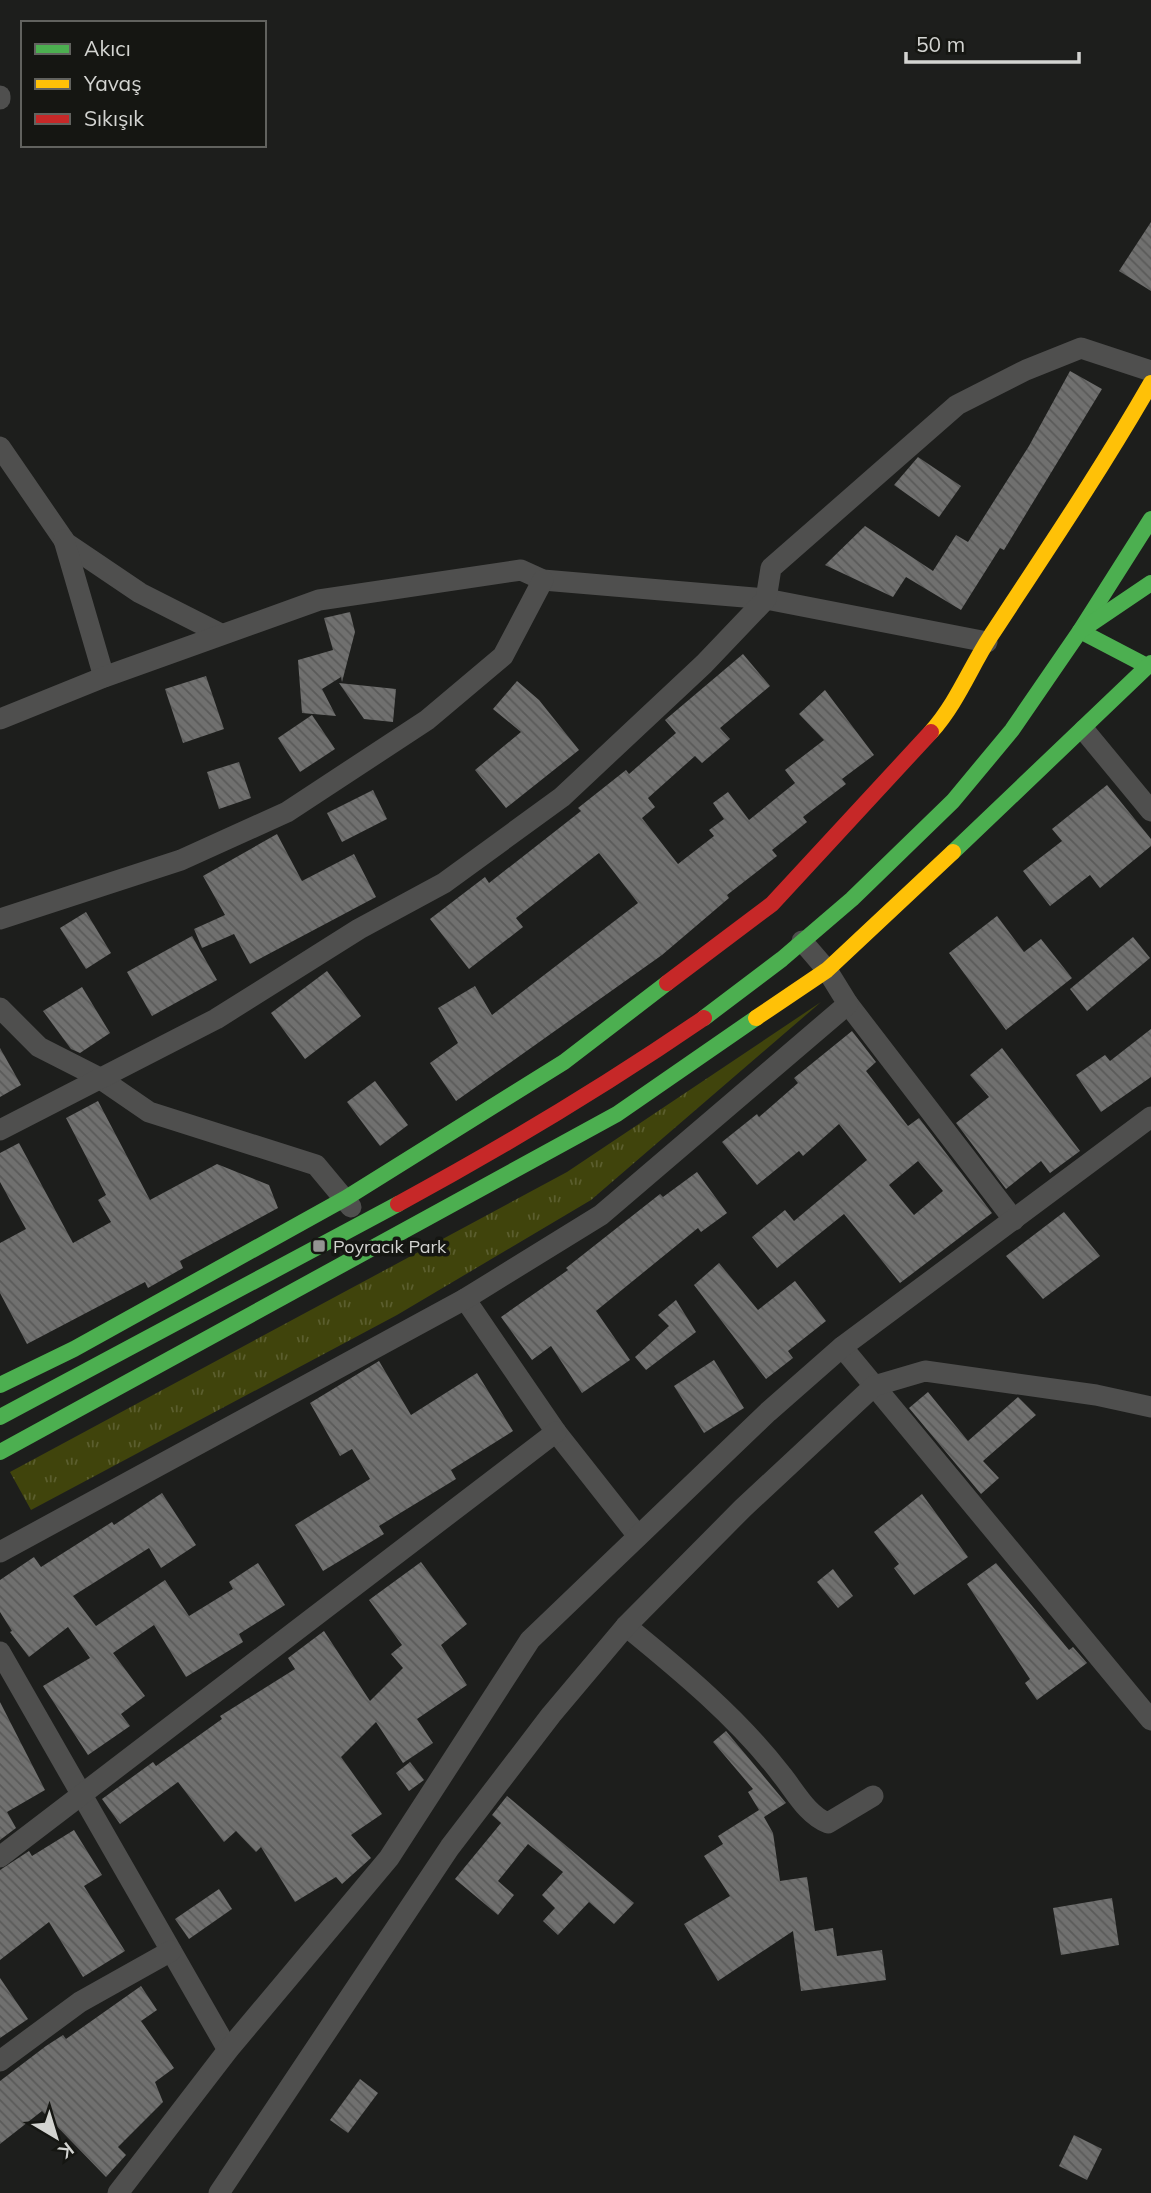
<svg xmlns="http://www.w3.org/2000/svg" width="1151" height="2193" font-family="Mulish,sans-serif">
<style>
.park{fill:url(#park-tufts)}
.building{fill:url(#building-back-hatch);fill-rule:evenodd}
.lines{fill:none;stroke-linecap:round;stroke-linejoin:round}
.street{stroke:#4f4f4e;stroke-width:21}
.fast{stroke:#4caf50;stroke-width:16}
.slow{stroke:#ffc107;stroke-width:16}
.jam{stroke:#c62828;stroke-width:16}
.poi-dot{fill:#939492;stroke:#151612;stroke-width:2.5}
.labels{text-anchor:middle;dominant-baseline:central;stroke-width:7;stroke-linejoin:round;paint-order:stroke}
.poi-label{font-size:18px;fill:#d3d4d1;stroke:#151612;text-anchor:start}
</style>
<defs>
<pattern id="park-tufts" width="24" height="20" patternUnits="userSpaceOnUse" patternTransform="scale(1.75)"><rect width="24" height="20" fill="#40440c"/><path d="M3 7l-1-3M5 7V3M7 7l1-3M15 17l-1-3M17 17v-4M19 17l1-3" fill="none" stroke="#5b5e2e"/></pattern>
<pattern id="building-back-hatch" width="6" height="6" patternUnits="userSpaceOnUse" patternTransform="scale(1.75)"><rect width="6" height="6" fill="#70706f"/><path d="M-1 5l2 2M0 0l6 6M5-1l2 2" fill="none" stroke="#5a5a59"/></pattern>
</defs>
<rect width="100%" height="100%" fill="#1d1e1c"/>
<polygon class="park" points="821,1002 591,1200 397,1315 31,1510 10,1472 567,1172"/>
<g class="building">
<polygon points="1151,222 1151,291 1119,271"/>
<polygon points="1070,371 1102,389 1004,550 1000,548 961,610 906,577 893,597 825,565 865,526 933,571 956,535 968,542 1029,446"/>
<polygon points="918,457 961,486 939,517 894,485"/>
<polygon points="350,612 355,632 342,682 341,677 322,689 336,716 302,713 298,660 333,650 324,618"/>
<polygon points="743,654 770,686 720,728 730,739 702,763 695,756 648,798 655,807 642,818 678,864 714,836 709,830 724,819 713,803 728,792 749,820 795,783 785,770 824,740 799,714 825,690 874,755 842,779 846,784 803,817 807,822 772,850 777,856 727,895 729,898 662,955 456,1101 430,1063 458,1043 438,1008 475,986 492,1015 638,903 599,853 516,918 523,927 469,969 430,919 485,877 489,883 581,811 578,808 626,770 629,774 676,733 665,720"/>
<polygon points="206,676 224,729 183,743 165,689"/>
<polygon points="517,681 539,700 579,750 506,808 475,770 521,732 493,709"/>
<polygon points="339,683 396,689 393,722 364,719"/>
<polygon points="312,715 335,749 300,772 278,738"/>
<polygon points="239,762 251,798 219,809 207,772"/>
<polygon points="1107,785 1151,839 1151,846 1100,888 1090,875 1050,906 1023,871 1062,841 1052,829"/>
<polygon points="373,790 387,819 342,842 327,813"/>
<polygon points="277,834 302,881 354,854 376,897 250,964 234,934 202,948 194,929 225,915 203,876"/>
<polygon points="86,912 111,953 86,969 60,928"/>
<polygon points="997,916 1024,952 1041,939 1072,978 1006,1030 949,953"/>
<polygon points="192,936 217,980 152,1016 127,972"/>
<polygon points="1133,937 1150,958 1087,1011 1070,989"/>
<polygon points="327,971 361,1016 305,1059 271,1013"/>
<polygon points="82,987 110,1033 80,1053 71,1049 43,1011"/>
<polygon points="1151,1029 1151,1077 1101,1112 1076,1075 1105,1055 1110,1061"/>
<path d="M852,1031l24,31 -10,9 42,55 11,-8 73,95 -92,70 -56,-69 -67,54 -25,-31 33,-27 9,11 73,-61 -28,-36 -36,32 -4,-5 -42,34 -35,-43 35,-28 2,3 39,-34 -4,-5zM918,1161l25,30 -29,24 -25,-30z"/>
<polygon points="0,1048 21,1085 0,1097"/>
<polygon points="1002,1048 1080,1151 1050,1173 1041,1161 1006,1189 956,1123 989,1097 970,1075"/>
<polygon points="375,1081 408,1125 380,1146 347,1102"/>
<polygon points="98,1101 150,1200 217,1164 269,1185 278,1208 180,1261 183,1268 148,1288 145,1282 27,1344 0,1293 0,1243 26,1229 0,1182 0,1153 19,1143 73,1243 111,1222 98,1200 106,1195 66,1118"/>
<polygon points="697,1172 727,1213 701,1232 698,1228 596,1311 630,1360 582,1393 551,1346 532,1360 501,1317 568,1270 566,1268 660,1194 663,1197"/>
<polygon points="1064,1212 1100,1256 1043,1299 1006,1256"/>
<polygon points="719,1263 758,1310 795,1281 826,1321 788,1351 793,1358 766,1379 694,1285"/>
<polygon points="676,1300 696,1332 646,1370 635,1357 669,1326 658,1315"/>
<polygon points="714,1360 744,1408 704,1433 674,1386"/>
<polygon points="379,1361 411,1415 477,1373 513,1431 451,1470 456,1479 379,1526 384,1534 323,1571 295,1525 370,1479 352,1449 340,1456 310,1403"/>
<polygon points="928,1392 968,1441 1018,1397 1036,1415 983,1461 999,1478 981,1494 909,1408"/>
<polygon points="162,1493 196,1545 161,1568 149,1548 73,1596 96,1626 165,1580 189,1616 233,1589 229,1582 258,1563 285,1605 239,1634 243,1642 186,1677 154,1625 113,1653 145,1696 121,1714 130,1726 88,1755 43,1686 90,1658 68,1627 29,1657 10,1632 12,1631 0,1612 0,1580 34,1557 41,1567 112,1522 114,1525"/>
<polygon points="922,1494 968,1557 914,1595 894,1568 899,1564 874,1532"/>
<polygon points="421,1562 467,1624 441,1645 467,1685 417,1719 433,1743 403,1763 376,1722 341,1757 382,1814 351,1835 371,1858 342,1884 336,1877 295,1902 261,1847 256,1852 236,1831 224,1842 178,1782 120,1824 102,1799 153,1762 156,1766 222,1719 220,1716 295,1669 288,1658 324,1631 370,1701 403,1668 391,1654 402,1645 369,1600"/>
<polygon points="996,1563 1069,1650 1073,1647 1087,1663 1037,1700 1025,1683 1030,1679 967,1584"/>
<polygon points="833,1569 853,1596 838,1608 817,1582"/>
<polygon points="0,1702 45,1790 7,1812 16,1828 0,1840"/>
<polygon points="726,1731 786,1803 764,1817 773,1833 780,1881 807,1877 815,1931 833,1928 837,1956 882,1950 886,1980 801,1991 793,1931 718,1981 684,1924 730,1896 704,1856 723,1844 718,1836 759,1810 748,1792 753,1789 713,1742"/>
<polygon points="410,1762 424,1780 409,1791 396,1773"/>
<polygon points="507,1796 634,1903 614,1924 589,1902 558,1935 543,1921 555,1908 542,1895 563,1872 528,1844 498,1881 514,1895 498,1915 455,1879 501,1823 492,1815"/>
<polygon points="74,1830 102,1875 84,1886 125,1951 83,1977 49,1922 0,1960 0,1870 29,1851 32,1856"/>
<polygon points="219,1889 232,1909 189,1939 175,1919"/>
<polygon points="1112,1898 1119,1945 1061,1955 1053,1908"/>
<polygon points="0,1978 28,2019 0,2038"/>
<polygon points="141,1986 157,2010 141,2021 174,2068 155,2082 163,2102 118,2147 126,2155 106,2177 42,2111 0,2144 0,2081 46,2046 63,2035 66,2039"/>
<polygon points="360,2079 378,2093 348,2133 330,2120"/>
<polygon points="1074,2135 1102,2149 1087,2180 1059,2166"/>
</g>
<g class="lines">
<g class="street">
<polyline points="0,96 0,99"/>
<polyline points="0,447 66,543 140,593 221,634"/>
<polyline points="64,540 104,677"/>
<polyline points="0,719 104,677 319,600 521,570 543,580 766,599 987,642"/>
<polyline points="1084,730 1151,811"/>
<polyline points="0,919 181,860 287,812 427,720 503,656 543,580"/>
<polyline points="848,1004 1014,1220"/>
<polyline points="0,1008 39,1047 98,1077 149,1112 316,1165 351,1207"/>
<polyline points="0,1130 216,1019 359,929 444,883 562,797 704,664 766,599 771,568 957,405 1026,370 1081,348 1151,371"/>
<polyline points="465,1299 556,1432 638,1536"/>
<polyline points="842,1347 1151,1720"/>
<polyline points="0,1552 465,1299 601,1215 848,1004 827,970 802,941"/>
<path d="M626,1626c54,44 112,92 155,148 14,17 26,41 47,49l45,-27"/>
<polyline points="0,1652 228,2050"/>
<polyline points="0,1857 556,1432"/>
<polyline points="0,2061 80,2002 171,1951"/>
<polyline points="118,2193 228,2050 389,1858 530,1640 768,1412 842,1347 1151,1117"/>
<polyline points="219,2193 450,1847 551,1715 626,1626 743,1508 874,1386 925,1371 1096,1395 1151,1407"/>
</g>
<g class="fast">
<polyline points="1147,666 1080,631 1151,519"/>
<polyline points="953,852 1151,663"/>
<polyline points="704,1018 782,959 852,899 953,801 1012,730 1080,631 1151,583"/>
<polyline points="0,1385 74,1349 346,1198 564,1062 667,983"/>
<polyline points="0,1417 398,1204"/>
<polyline points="0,1452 617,1114 756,1018"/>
</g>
<g class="slow">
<path d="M931,732c26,-29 39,-64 59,-95 55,-84 111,-167 161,-254"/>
<polyline points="756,1018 827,970 953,852"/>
</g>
<g class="jam">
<polyline points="667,983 772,904 931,732"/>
<path d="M398,1204c105,-57 207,-118 306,-186"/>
</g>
</g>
<rect class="poi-dot" x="312" y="1239" width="14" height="14" rx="3.5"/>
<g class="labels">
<g class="poi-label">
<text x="333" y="1246">Poyracık Park</text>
</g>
</g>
<rect x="21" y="21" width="245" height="126" fill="#151612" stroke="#61625e" stroke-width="2"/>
<rect x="35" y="44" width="35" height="10" fill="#4caf50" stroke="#61625e" stroke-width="2"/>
<text x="84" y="56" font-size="21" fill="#d3d4d1">Akıcı</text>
<rect x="35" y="79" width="35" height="10" fill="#ffc107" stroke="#61625e" stroke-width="2"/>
<text x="84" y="91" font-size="21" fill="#d3d4d1">Yavaş</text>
<rect x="35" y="114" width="35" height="10" fill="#c62828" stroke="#61625e" stroke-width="2"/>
<text x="84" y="126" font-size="21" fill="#d3d4d1">Sıkışık</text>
<g transform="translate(56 2137) rotate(142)" stroke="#151612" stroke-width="5" paint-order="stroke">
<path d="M0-5L12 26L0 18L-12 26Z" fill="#d3d4d1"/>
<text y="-10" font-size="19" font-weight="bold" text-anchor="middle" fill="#d3d4d1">K</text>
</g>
<path d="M906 52v10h173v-10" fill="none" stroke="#d3d4d1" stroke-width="3.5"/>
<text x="916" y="52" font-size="21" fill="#d3d4d1" stroke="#151612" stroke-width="5" paint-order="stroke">50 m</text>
</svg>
